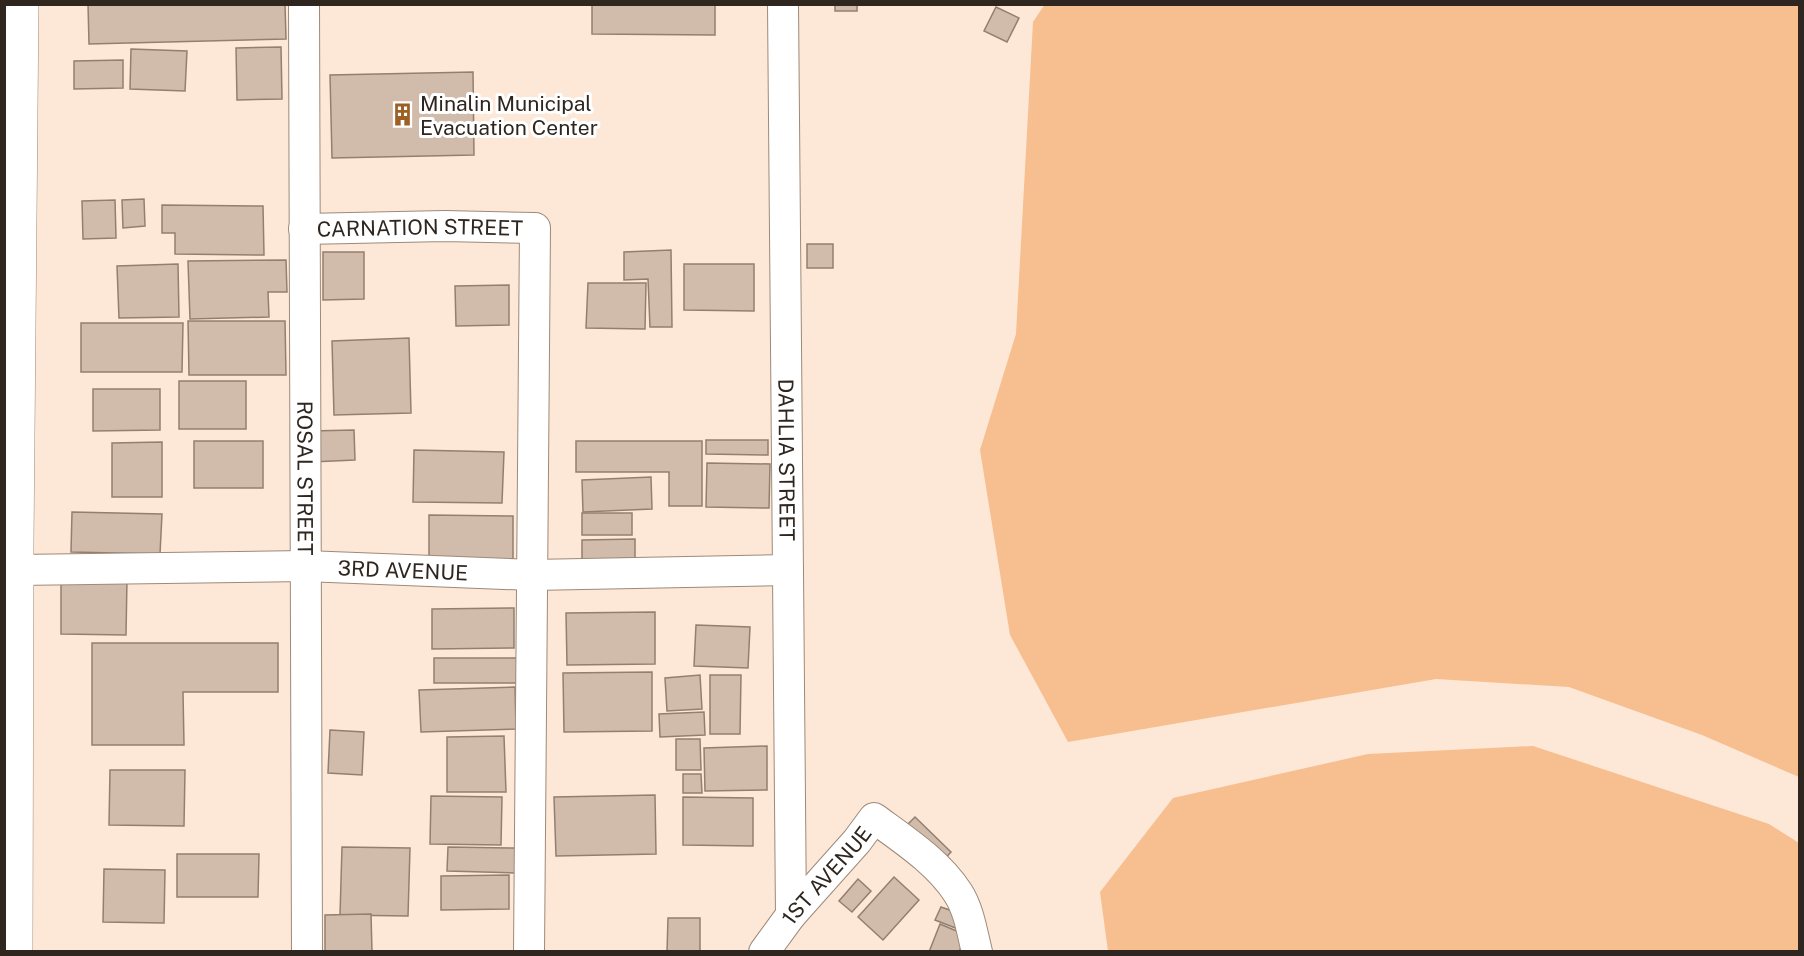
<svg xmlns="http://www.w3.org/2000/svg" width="1804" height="956" font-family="'Public Sans',sans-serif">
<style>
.water{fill:#f7be8f}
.building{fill:#d1bcac;stroke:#937f70;stroke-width:1.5}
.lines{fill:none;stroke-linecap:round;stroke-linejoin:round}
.minor-casing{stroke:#9e8a7a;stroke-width:32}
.secondary-casing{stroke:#9e8a7a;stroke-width:34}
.minor{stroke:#fff;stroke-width:30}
.secondary{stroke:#fff;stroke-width:33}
.labels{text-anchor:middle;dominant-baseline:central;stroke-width:6;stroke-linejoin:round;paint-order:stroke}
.poi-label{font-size:21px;fill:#2e261f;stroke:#fff;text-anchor:start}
.street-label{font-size:21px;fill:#2e261f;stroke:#fff}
</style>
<rect width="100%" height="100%" fill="#fde7d6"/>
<g class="water">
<polygon points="1045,4 1799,5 1799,777 1702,735 1569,687 1436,679 1068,742 1010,635 980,450 1016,334 1033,22"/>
<polygon points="1533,746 1769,824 1799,843 1799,951 1108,951 1100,892 1173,798 1368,754"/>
</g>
<g class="building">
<polygon points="88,4 285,4 286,39 89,44"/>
<polygon points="592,4 715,4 715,35 592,34"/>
<rect x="835" y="4" width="22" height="7"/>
<polygon points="996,7 1019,18 1007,42 984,31"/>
<polygon points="281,47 282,99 237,100 236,48"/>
<polygon points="131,49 187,51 185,91 130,89"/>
<polygon points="123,60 123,88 74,89 74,61"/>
<polygon points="473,72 474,155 332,158 330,75"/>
<polygon points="144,199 145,226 123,228 122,200"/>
<polygon points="115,200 116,238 83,239 82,201"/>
<polygon points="162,205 263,206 264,255 175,254 175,233 162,233"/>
<rect x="807" y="244" width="26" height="24"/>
<polygon points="671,250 672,327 650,327 648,279 624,280 624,252"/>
<polygon points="323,252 364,252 364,299 323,300"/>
<polygon points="286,260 287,292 268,292 269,317 190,319 188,261"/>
<polygon points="178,264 179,317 119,318 117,266"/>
<polygon points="684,264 754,264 754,311 684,310"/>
<polygon points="588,283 646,283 645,329 586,328"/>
<polygon points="509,285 509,325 456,326 455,286"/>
<polygon points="188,321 285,321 286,375 189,375"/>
<polygon points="81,323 183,323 182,372 81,372"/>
<polygon points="409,338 411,413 334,415 332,341"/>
<rect x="179" y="381" width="67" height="48"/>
<polygon points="93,389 160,389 160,430 93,431"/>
<polygon points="354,430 355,460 311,462 310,431"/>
<polygon points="706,440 768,440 768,455 706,454"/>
<rect x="194" y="441" width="69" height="47"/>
<polygon points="576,441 702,441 702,506 669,506 669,472 576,472"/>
<polygon points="162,442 162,497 112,497 112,443"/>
<polygon points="414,450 504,452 502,503 413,502"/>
<polygon points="707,463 770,464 769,508 706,507"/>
<polygon points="651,477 652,509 583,512 582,480"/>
<polygon points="72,512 162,514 160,554 71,552"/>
<rect x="582" y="513" width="50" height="22"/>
<polygon points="429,515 513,516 513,559 429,558"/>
<polygon points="635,539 635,558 582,560 582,540"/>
<polygon points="61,579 127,579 126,635 61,634"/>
<polygon points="514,608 514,648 432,649 432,609"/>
<polygon points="655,612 655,664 567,665 566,613"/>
<polygon points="696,625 750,627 748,668 694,666"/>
<polygon points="92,643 278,643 278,692 183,692 184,745 92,745"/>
<rect x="434" y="658" width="83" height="25"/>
<polygon points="652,672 652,731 564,732 563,673"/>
<polygon points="700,675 702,709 667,711 665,678"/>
<polygon points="710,675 741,675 740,734 710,734"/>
<polygon points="515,687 516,729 421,732 419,690"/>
<polygon points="704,712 705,735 660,737 659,714"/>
<polygon points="330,730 364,732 362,775 328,773"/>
<polygon points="504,736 506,792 447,792 447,737"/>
<polygon points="676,739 700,739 701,770 676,770"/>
<polygon points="767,746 767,790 705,791 704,748"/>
<polygon points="110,770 185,770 184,826 109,825"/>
<polygon points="683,774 701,774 702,793 683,793"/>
<polygon points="655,795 656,854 556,856 554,797"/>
<polygon points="431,796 502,797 501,845 430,844"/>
<polygon points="683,797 753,798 753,846 683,845"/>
<polygon points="915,817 951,852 938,866 901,831"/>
<polygon points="342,847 410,848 408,916 340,915"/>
<polygon points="448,847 515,848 515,873 447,871"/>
<polygon points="177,854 259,854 258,897 177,897"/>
<polygon points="104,869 165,870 164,923 103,922"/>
<polygon points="509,875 509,909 441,910 441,876"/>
<polygon points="894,877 919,900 883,940 858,917"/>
<polygon points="858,879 871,891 852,912 839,901"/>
<polygon points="941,907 964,915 958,929 935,920"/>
<polygon points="371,914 372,952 325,952 325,915"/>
<polygon points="668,918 700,918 700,952 667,952"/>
<polygon points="940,924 966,935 959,952 929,952"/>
</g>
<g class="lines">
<defs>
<g id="minor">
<path id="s1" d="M304,4l3,948"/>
<path id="s2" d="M783,4l8,911"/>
<path id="s3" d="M304,229l141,-3 90,2 -6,724"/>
<path id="s4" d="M17,570l288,-4 227,9 256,-5"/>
<path id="s5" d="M764,952l27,-37 66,-74 17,-23c30,22 64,44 84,75 11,17 14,39 19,59"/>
</g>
<polyline id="secondary" points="16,952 17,543 22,4"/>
</defs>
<use href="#minor" class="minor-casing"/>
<use href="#secondary" class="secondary-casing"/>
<use href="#minor" class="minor"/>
<use href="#secondary" class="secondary"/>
</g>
<defs>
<symbol id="building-bare" viewBox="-9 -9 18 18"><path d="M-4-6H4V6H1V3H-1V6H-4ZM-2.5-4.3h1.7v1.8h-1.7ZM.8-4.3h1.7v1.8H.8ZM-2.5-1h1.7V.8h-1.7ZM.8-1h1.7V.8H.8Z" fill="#9c5f24" stroke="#fff" stroke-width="2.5" paint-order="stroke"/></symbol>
</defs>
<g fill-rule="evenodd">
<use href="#building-bare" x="386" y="98" width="33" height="33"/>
</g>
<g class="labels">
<g class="poi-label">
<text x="420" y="103">Minalin Municipal<tspan x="420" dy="24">Evacuation Center</tspan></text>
</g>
<g class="street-label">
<text stroke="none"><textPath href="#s3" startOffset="116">CARNATION STREET</textPath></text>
<text stroke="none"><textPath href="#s2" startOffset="456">DAHLIA STREET</textPath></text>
<text stroke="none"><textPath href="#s1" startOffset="474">ROSAL STREET</textPath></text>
<text stroke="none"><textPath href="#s4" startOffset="386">3RD AVENUE</textPath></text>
<text stroke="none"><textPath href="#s5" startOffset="99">1ST AVENUE</textPath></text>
</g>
</g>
<rect width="1804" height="956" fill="none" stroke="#2e261f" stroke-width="12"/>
</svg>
